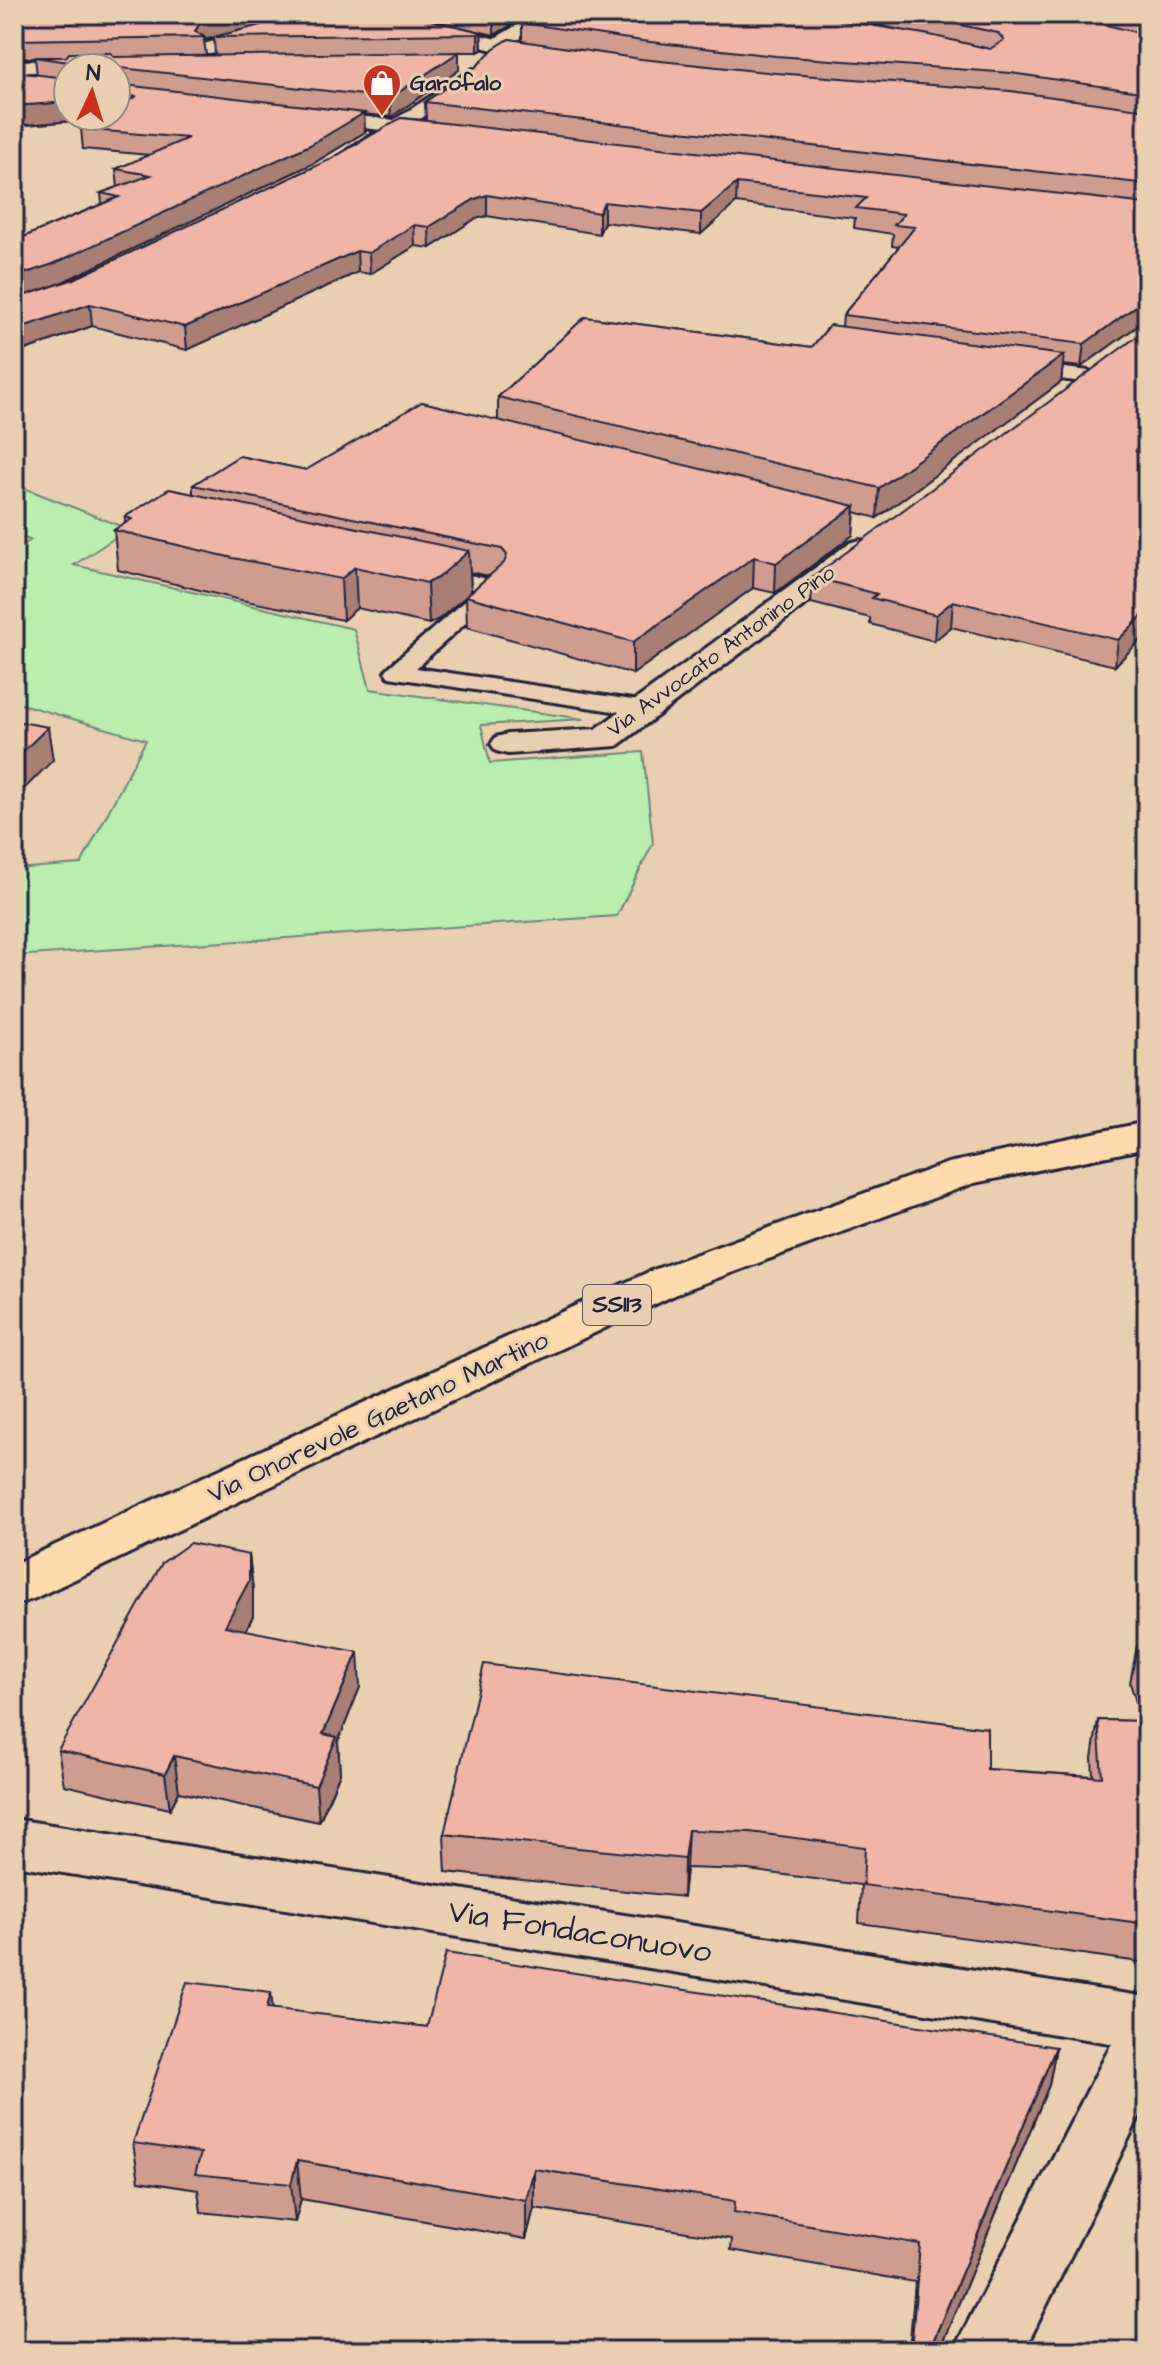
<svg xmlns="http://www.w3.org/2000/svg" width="1161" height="2365" font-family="'Architects Daughter',sans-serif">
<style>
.green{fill:#b9eeaf;stroke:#6e8875;stroke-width:2}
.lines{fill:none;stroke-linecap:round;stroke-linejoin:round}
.lane-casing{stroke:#22223b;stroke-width:6}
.street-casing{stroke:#22223b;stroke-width:6}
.secondary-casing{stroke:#22223b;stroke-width:6}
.primary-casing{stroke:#22223b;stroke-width:6}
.lane{fill:#e8cfb0;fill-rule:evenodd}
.street{fill:#e8cfb0;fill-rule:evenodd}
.secondary{fill:#e8cfb0;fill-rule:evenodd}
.primary{fill:#fedbac;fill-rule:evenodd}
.wall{fill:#ce9d90;stroke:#22223b;stroke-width:2;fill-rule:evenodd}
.shaded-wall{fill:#a77f75;stroke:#22223b;stroke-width:2}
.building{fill:#efb6a7;stroke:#22223b;stroke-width:2}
.labels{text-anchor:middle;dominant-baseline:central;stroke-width:6;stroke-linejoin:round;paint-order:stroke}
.far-poi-label{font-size:22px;font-weight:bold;fill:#22223b;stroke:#e8cfb0;text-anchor:start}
.far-street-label{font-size:22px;fill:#22223b;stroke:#e8cfb0}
.shield{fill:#e8cfb0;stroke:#5d565e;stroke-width:2}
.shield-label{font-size:24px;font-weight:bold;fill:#22223b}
.street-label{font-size:26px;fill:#22223b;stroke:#e8cfb0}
.near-street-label{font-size:32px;fill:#22223b;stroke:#e8cfb0}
</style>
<rect width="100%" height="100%" fill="#e8cfb0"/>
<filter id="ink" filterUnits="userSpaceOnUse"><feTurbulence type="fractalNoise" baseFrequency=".0125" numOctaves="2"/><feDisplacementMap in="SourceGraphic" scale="16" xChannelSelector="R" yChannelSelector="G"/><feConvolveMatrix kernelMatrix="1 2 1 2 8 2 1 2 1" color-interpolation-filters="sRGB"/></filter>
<g filter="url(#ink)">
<polygon class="green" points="14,484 128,529 74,565 354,629 370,689 584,719 481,725 490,763 643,752 653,843 617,916 14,956 14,869 81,864 146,740 14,702 14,551 31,540 14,536"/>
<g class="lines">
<defs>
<g id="lane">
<polygon points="1017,362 1089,371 1099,377 1089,383 1010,372 1007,368 1010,364"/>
<polygon points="427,566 502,582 505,587 416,668 646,702 655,704 658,709 655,714 646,716 389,677 385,672 389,667 477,590 419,578 416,573 419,568"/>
</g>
<g id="street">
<polygon points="316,14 347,14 345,18 147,71 137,65 140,61"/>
<polygon points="536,14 558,14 504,49 490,49 487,45 490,41"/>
<polygon points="97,60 104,62 106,68 14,73 14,61"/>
<polygon points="473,69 483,75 480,79 368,154 352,154 349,149"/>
<polygon points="860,540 871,543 875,549 871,555 617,746 508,754 496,751 491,744 496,737 508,734 596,729 849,543"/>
<polygon points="1147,2010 1147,2101 1024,2351 953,2351 1125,2018"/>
</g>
<g id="secondary">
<polygon points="361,14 393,14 509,42 557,49 567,55 557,61 509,54 363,18"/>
<polygon points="305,110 447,126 458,132 447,138 298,120 294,116 298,112"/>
<polygon points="14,1819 1147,1997 1147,2049 14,1865"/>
</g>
<polygon id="primary" points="1147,1122 1147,1148 974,1183 685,1290 33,1599 14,1605 14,1564 653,1270 948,1163"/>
</defs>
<use href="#lane" class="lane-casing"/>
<use href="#street" class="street-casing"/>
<use href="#secondary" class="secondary-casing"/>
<use href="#primary" class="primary-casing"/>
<use href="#lane" class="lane"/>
<use href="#street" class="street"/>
<use href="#secondary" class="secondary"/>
<use href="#primary" class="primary"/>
</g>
<g class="wall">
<path d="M14,14h391l76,18 1,18 -4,2h-19v18l-68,47 -27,-3 1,18 -53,32 -254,120 16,-5 255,-119 72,-42 25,2 -1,-18 52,-36 16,-17 16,-10 13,2v-18l14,-9h611v310l-11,3 -55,40 -18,-2 -2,17 -184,136 -22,-6 -2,23 -78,58 -22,-5 -120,86 -166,-47 -1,-31 23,-20 -19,-4 1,20 -32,27 -10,5 -72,-16 -14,12 -107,-21 -118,-29 -4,-40 11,-7v-6l44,-28 24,5v-9l46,-29 67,14 116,-68 76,19v-24l87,-80 227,30 18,-22 12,2 1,-12 56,-68 -7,-1 1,-12 -39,-6 1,-10 -119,-15 -35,31 -97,-12 -5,12 -112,-18 -12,3 -45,29 -15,-2 -45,28 -12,-2 -171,78 -95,-24 -78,28v-113l88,-37 -1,-11 17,-6 -2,-18 34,-14 -67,-6 -2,-20 18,-10 -85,7v-54l23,3 -2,-17h-21zM830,18l40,5 35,8zM214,38l1,17h-9l-2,-15zM68,68h48v48h-48z"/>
<polygon points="406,14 530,14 494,35"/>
<polygon points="813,577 1147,633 1115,666 951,627 934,641 870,624 870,618 811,603"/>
<polygon points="249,1555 253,1590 253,1616 246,1630 360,1687 338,1742 340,1773 319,1822 179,1792 170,1809 64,1785 58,1750"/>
<polygon points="1147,1645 1147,1963 859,1923 861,1885 748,1870 686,1868 683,1897 446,1872 444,1834 987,1769 1093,1776 1092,1758 1098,1720 1142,1721 1130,1683 1137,1646"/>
<polygon points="273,2009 427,2027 1056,2047 1049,2085 939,2351 909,2351 915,2282 731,2250 732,2239 534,2208 526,2239 301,2199 295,2222 201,2212 198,2190 139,2181 133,2143"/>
</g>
<g class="shaded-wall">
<polygon points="236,14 305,14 204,40 204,37 195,31 200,23"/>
<polygon points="500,14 530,14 494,35 494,18"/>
<polygon points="481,32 482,50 478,52 478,34"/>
<polygon points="459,52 459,70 391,117 390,98"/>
<polygon points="137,96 139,115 14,126 14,106 68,102 68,116 116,116 116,98"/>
<polygon points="364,113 365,132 312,164 56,285 14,300 14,277"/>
<polygon points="737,183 736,203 701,234 701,213"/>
<polygon points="487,195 487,216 475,219 430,248 429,227 475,199"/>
<polygon points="604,202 604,222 599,234 599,213"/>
<polygon points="414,225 415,246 370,274 369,253"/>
<polygon points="357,251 358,272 187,350 185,327"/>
<polygon points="1147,303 1147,324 1136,327 1081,367 1084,344 1139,304"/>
<polygon points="90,304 92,326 14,354 14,330"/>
<polygon points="1064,355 1061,382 877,518 879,488"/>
<polygon points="1147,441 1147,463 1136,451"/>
<polygon points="16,445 21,485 14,489 14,446"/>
<polygon points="855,506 853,535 775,593 776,563"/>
<polygon points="469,551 471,592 439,619 429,624 427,583"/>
<polygon points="754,557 753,588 633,674 633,642"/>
<polygon points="355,567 357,608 343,620 341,579"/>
<polygon points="953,601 951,627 934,641 936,615"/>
<polygon points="1147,611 1147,633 1115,666 1118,640"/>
<polygon points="48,727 53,760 14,799 14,760"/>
<polygon points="249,1555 253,1590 253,1616 229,1661 225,1626"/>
<polygon points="358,1652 360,1687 338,1742 340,1773 319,1822 316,1786 323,1734"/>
<polygon points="174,1756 179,1792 170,1809 165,1774"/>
<polygon points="688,1830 686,1868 683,1897 684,1859"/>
<polygon points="271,1992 275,2031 267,2008"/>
<polygon points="1056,2047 1049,2085 939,2351 929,2351"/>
<polygon points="297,2161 301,2199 295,2222 291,2184"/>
<polygon points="534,2169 534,2208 526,2239 526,2200"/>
</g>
<g class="building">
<polygon points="14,14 236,14 200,23 195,31 204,37 14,40"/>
<polygon points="304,14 405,14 481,32 478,34 214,37"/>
<polygon points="479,14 500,14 494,18"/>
<polygon points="536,14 803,14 930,35 990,49 1004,40 998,33 910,14 1062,14 1147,35 1147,93 1011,73 776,56 642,41 522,23"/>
<polygon points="1132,14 1147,14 1147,18"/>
<polygon points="509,39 641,59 776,73 1010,91 1147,110 1147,184 425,102 477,66 493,49"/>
<polygon points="459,52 390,98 112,67 69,68 68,62 35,57 66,57 69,53 111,53 114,57"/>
<polygon points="14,72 66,78 68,76 68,102 14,106"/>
<polygon points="116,84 364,113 310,145 53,264 14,277 14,241 119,197 101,193 151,175 116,169 188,138 81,129 104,116 116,116 116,109 137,96 116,98"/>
<polygon points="401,118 1147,204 1147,303 1139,304 1084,344 843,315 915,227 894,225 904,214 856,208 866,198 737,183 701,213 604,202 599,213 487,195 475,199 429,227 414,225 369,253 357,251 185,327 90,304 14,330 14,299 74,279 329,160"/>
<polygon points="585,317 812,347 830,325 1064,355 879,488 498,397"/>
<polygon points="1147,329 1147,441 1136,451 1147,453 1147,611 1118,640 953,601 936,615 872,598 877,594 813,577"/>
<polygon points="422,402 855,506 776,563 754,557 633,642 466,596 504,563 507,555 502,549 193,485 239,456 306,470"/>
<polygon points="169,489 469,551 438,578 427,583 355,567 341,579 233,558 114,530 132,519 125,517"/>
<polygon points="14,721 48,727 14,760"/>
<polygon points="190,1543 249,1555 249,1581 225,1626 358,1652 323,1734 337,1737 316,1786 174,1756 165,1774 58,1750 162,1563"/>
<polygon points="1147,1645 1147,1677 1137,1646"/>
<polygon points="484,1664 987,1728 987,1769 1102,1777 1098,1720 1147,1721 1147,1924 863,1885 865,1847 750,1832 688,1830 684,1859 444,1834"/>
<polygon points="446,1953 1056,2047 929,2351 911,2351 920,2244 734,2212 735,2201 534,2169 526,2200 297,2161 291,2184 195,2174 201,2153 133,2143 187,1982 271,1992 267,2008 427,2027"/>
</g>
</g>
<defs>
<symbol id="shop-pin" viewBox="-11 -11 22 30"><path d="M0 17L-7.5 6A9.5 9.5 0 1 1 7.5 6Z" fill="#c8321e" stroke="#e8cfb0"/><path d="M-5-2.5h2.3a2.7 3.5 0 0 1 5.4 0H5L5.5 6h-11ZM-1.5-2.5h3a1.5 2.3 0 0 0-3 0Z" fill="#fff"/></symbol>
</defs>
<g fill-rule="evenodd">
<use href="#shop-pin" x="360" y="61" width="44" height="60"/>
</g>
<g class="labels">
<g class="far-poi-label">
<text x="410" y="83">Garofalo</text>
</g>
<g class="far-street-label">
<text transform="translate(721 651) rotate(-36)">Via Avvocato Antonino Pino</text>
</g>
<rect class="shield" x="583" y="1285" width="68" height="40" rx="6"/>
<g class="shield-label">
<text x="617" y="1305">SS113</text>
</g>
<g class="street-label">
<text transform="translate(378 1417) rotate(-25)">Via Onorevole Gaetano Martino</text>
</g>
<g class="near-street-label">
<text transform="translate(580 1932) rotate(9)">Via Fondaconuovo</text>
</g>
</g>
<rect width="1161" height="2365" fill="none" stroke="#e8cfb0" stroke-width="48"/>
<rect x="24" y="24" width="1113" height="2317" fill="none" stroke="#22223b" stroke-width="3" filter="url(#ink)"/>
<g transform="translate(92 92) rotate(4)"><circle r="38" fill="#e8cfb0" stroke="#998a81" stroke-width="2"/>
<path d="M0-6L14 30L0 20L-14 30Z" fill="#c8321e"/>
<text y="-12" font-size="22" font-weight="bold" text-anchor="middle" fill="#22223b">N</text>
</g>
</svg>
